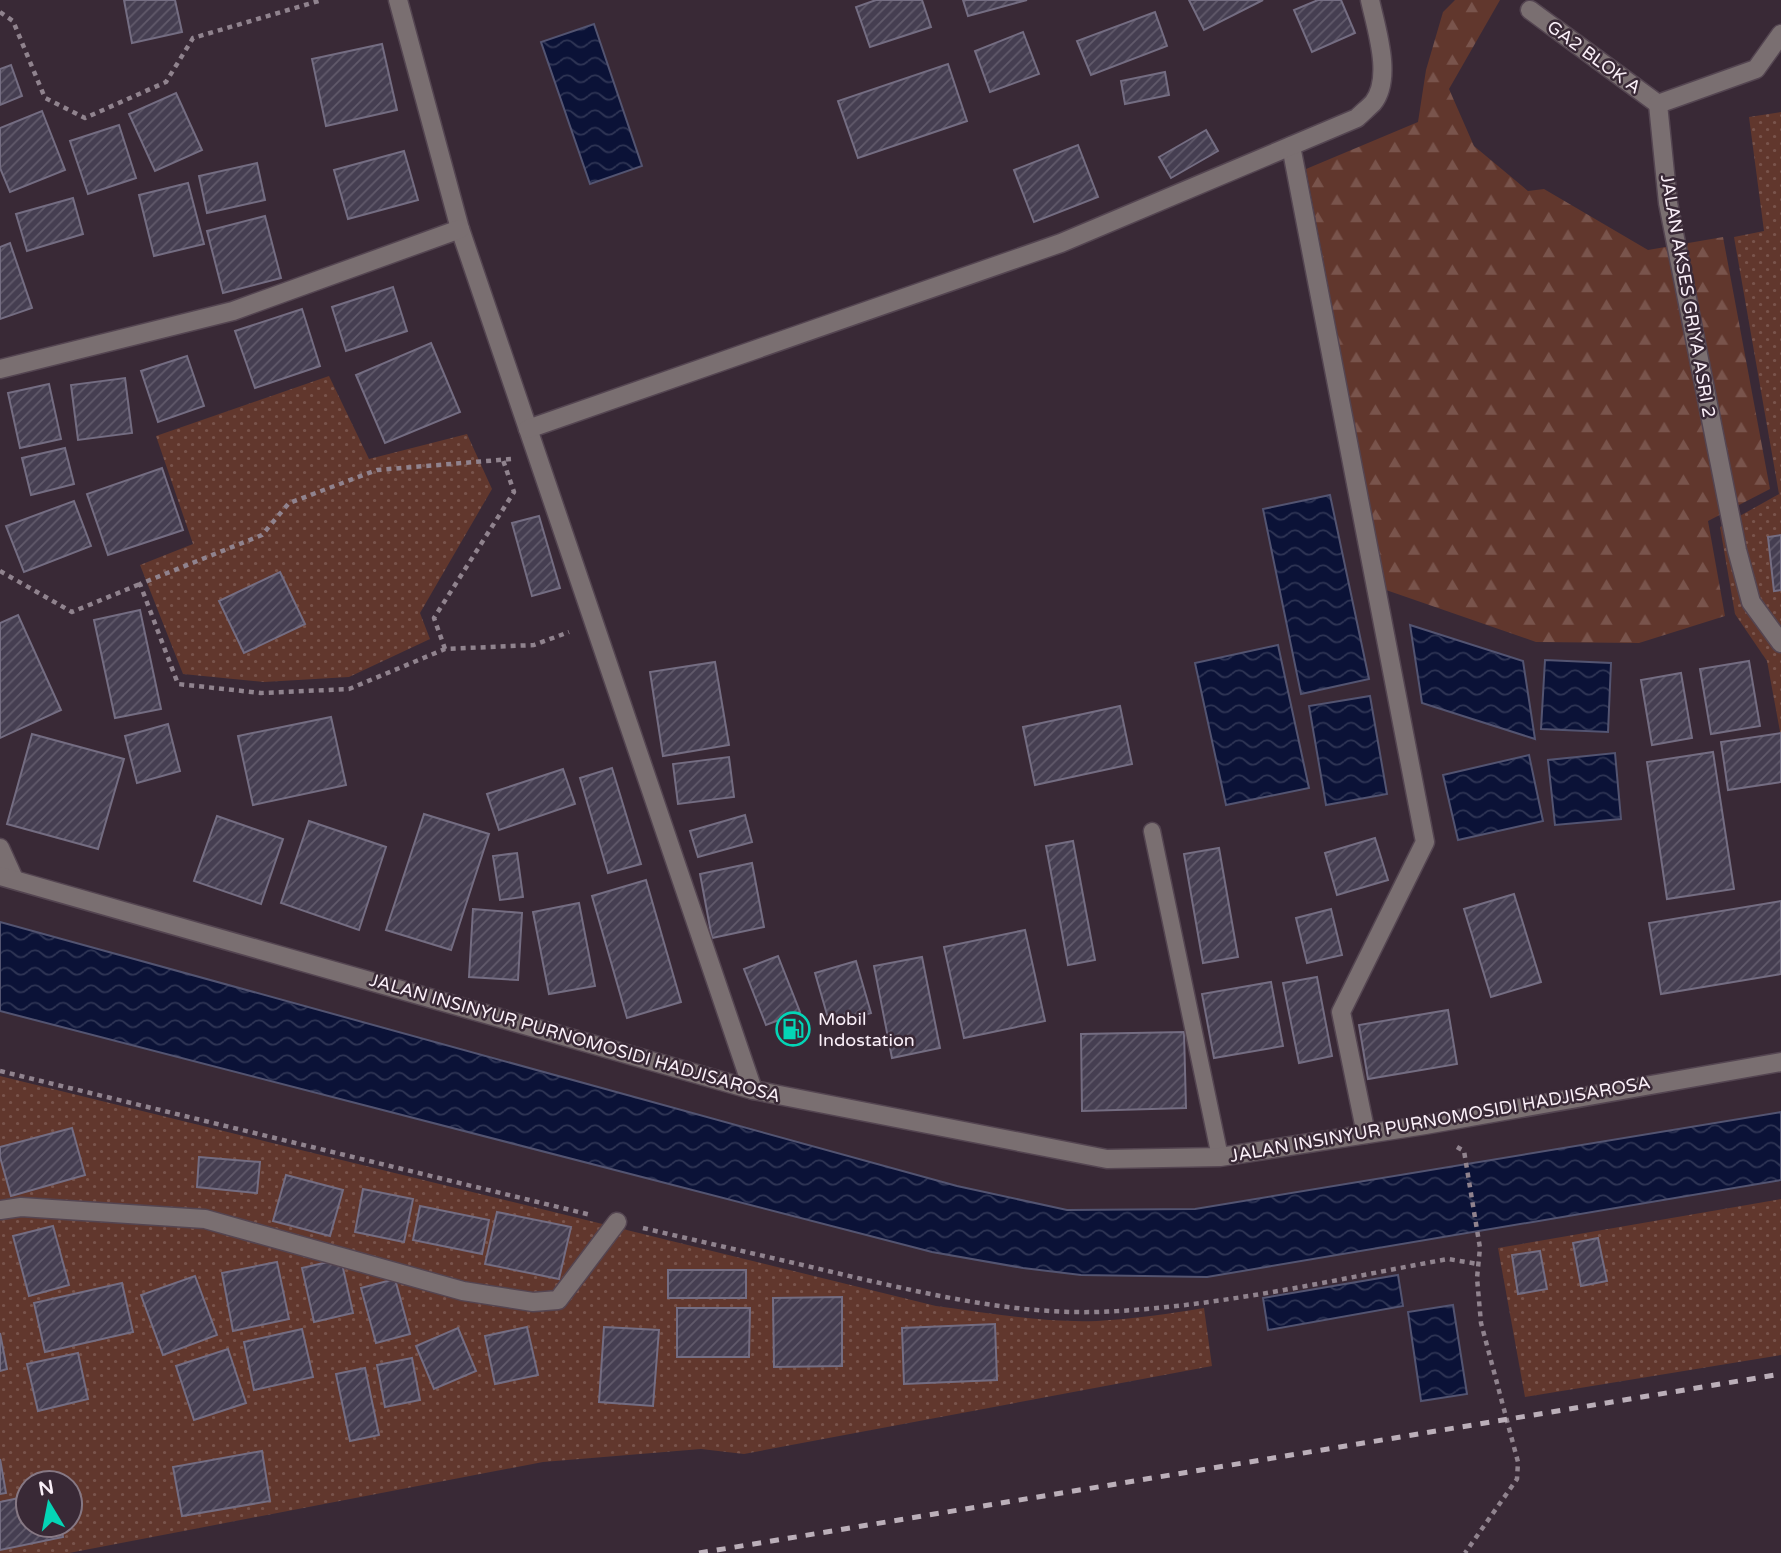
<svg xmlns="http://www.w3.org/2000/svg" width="1781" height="1553" font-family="'Varela Round',sans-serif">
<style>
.grass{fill:url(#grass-dots);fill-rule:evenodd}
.forest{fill:url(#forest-firs)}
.water{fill:url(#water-waves);stroke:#535471;stroke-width:2}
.building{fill:url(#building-hatch);stroke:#746d82;stroke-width:2}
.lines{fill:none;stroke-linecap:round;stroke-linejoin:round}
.service-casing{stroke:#544551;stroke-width:19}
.minor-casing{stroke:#544551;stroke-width:21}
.tertiary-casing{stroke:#544551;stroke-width:21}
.path{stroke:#90838e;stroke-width:4.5;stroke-dasharray:5 5;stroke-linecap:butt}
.service{stroke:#7a6f71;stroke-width:16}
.minor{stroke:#7a6f71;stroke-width:18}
.tertiary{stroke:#7a6f71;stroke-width:18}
.rail{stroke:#bbafb9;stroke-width:5;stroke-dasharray:9 9;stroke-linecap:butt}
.labels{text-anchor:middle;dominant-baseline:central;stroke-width:5;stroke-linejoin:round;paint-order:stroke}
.street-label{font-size:18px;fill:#faeff8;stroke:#392936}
.poi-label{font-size:18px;fill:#faeff8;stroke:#392936;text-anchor:start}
</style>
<defs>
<pattern id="grass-dots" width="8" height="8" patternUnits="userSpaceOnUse" patternTransform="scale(1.75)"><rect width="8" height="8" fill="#61372d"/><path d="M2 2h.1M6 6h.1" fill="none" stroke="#79544c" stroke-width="1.8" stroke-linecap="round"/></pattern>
<pattern id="forest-firs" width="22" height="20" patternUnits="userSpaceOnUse" patternTransform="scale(1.75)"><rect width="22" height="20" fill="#61372d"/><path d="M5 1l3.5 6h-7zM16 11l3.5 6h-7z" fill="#79544c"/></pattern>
<pattern id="water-waves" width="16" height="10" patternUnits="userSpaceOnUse" patternTransform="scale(1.75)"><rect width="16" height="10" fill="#0b1237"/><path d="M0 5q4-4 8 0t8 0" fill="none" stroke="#2f3555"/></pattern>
<pattern id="building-hatch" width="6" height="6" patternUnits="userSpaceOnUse" patternTransform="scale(1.75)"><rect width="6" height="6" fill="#453e51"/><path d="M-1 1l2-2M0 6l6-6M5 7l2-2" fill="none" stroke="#615a6b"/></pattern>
</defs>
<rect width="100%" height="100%" fill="#392936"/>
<g class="grass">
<polygon points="1781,112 1781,737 1767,661 1735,614 1720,527 1779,494 1734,237 1764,231 1749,117"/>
<polygon points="329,376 369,459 467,434 492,489 420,613 430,639 349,677 264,682 183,674 140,565 193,544 156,436"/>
<path d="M0,1076l936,230c53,7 107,17 161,15 36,-2 71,-7 107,-13l8,58 -468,88 -43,-5 -158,13 -474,91h-69zM28,1483h42v42h-42z"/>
<polygon points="1781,1199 1781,1355 1525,1397 1498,1248"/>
</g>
<polygon class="forest" points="1455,0 1500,0 1449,89 1474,146 1528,191 1544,189 1648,250 1723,237 1770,489 1708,521 1725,616 1639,643 1536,642 1386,590 1306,169 1418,122 1426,70 1443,12"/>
<g class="water">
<polygon points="594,24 642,166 590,184 541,42"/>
<polygon points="1330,495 1369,679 1301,694 1263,509"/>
<polygon points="1410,625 1523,661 1535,739 1422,703"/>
<polygon points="1278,645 1309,788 1226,805 1195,663"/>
<polygon points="1545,660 1611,663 1608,732 1541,729"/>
<polygon points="1370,696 1387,794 1326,805 1309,706"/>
<polygon points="1615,753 1621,819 1555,825 1548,760"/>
<polygon points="1529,755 1543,821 1458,840 1443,775"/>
<polygon points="0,922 957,1186 1067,1210 1195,1209 1781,1112 1781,1180 1207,1277 1081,1275 1023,1268 932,1252 0,1011"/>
<polygon points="1398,1275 1403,1306 1268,1330 1263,1298"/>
<polygon points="1453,1305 1467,1394 1421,1401 1408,1312"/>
</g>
<g class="building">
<polygon points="124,0 175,0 182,32 132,43"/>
<polygon points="876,0 922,0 931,27 870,47 856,7"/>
<polygon points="963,0 1027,0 968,16"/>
<polygon points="1189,0 1263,0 1204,30"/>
<polygon points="1318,0 1341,0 1355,33 1312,52 1294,10"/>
<polygon points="1155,12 1167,46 1091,75 1077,41"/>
<polygon points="1023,32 1039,74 990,92 975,51"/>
<polygon points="382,44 397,110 326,126 312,59"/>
<polygon points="948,64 967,121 858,158 838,101"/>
<polygon points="11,65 22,96 0,105 0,69"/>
<polygon points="1165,72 1169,95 1125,104 1121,81"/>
<polygon points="176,93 202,150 155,171 129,114"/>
<polygon points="42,111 65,170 10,192 0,168 0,128"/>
<polygon points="119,125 136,178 88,194 70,141"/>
<polygon points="1206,130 1218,151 1171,178 1159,157"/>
<polygon points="1078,145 1098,197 1034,222 1014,170"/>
<polygon points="404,151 418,200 348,219 334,170"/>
<polygon points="257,163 265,200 207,213 199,176"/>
<polygon points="188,183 204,244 154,256 139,195"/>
<polygon points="73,198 83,234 27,251 16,214"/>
<polygon points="265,216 281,278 223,293 207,231"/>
<polygon points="10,243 32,308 0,319 0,247"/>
<polygon points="393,287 407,331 346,351 332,307"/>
<polygon points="302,309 320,366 255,388 235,331"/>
<polygon points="431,343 460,412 385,443 356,375"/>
<polygon points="187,356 204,406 158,422 141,371"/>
<polygon points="125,378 132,433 78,440 71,385"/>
<polygon points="49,384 61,439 20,448 8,393"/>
<polygon points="65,448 74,484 31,495 22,458"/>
<polygon points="162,468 183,530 108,555 87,494"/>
<polygon points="74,501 91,546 24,572 6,526"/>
<polygon points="539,516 560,588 532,596 512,523"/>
<polygon points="1781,535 1781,590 1774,591 1768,537"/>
<polygon points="280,572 305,624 244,653 219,601"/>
<polygon points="140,610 161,709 115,718 94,620"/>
<polygon points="18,615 61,710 0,738 0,623"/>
<polygon points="1749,661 1760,726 1711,734 1700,669"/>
<polygon points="715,662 729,745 663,756 650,672"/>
<polygon points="1681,673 1692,738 1652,745 1641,680"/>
<polygon points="1120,706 1132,764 1035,785 1023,727"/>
<polygon points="331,717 346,785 253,805 238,736"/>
<polygon points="168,724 180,771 137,783 125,736"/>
<polygon points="1781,733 1781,782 1728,790 1721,742"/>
<polygon points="32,734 124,759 98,849 7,824"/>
<polygon points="1713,752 1734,889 1667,899 1647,762"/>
<polygon points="729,757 734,797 678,804 673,764"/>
<polygon points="612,768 641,864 608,873 580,778"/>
<polygon points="563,769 575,804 499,830 487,794"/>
<polygon points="424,814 489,834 451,950 386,930"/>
<polygon points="745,815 752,842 698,857 690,831"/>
<polygon points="217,816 283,839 261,904 194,881"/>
<polygon points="309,821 386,847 359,930 281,903"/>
<polygon points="1375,838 1388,880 1337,895 1325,853"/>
<polygon points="1073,841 1095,960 1068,965 1046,846"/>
<polygon points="1219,848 1238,957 1203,963 1184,854"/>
<polygon points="517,853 523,897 500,900 493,856"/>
<polygon points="752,863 764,927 712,938 700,874"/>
<polygon points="646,880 681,1002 627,1018 592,896"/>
<polygon points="1514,894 1541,982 1491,997 1464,909"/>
<polygon points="1781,901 1781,974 1661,994 1649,923"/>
<polygon points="579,903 595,986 549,994 533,912"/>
<polygon points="473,909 522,913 518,980 469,977"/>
<polygon points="1331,909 1342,955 1307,963 1296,918"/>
<polygon points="1025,930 1045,1021 964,1038 944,947"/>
<polygon points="778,956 800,1012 766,1025 744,969"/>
<polygon points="922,957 940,1048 892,1058 874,966"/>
<polygon points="856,961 871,1013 830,1025 815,973"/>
<polygon points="1317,977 1332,1056 1299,1063 1283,983"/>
<polygon points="1271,982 1283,1046 1214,1058 1202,994"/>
<polygon points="1448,1010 1457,1064 1368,1079 1359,1025"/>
<polygon points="1184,1032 1186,1108 1082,1111 1081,1034"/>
<polygon points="72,1128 85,1175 11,1196 0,1157 0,1147"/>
<polygon points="199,1157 260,1162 257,1193 197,1187"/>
<polygon points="286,1175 343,1190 330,1236 273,1221"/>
<polygon points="363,1189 413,1199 404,1242 355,1232"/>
<polygon points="420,1206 489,1220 482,1254 413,1240"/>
<polygon points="497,1212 571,1227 559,1279 485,1264"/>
<polygon points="53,1226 69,1285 29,1296 13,1236"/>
<polygon points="1598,1238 1607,1281 1581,1286 1573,1243"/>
<polygon points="1540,1251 1547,1289 1518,1294 1512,1255"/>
<polygon points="341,1259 353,1313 314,1322 302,1268"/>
<polygon points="277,1262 289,1319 233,1331 222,1273"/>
<rect x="668" y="1270" width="78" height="28"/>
<polygon points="195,1276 217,1335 163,1355 141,1295"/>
<polygon points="395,1279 410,1334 376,1343 361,1288"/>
<polygon points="122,1283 133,1332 45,1352 34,1303"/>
<polygon points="842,1297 842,1366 774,1367 773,1298"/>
<polygon points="677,1308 750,1308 749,1357 677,1357"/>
<polygon points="995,1324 997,1380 904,1384 902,1328"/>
<polygon points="527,1327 538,1375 495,1384 485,1336"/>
<polygon points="604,1327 659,1330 653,1406 599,1402"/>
<polygon points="458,1328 476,1371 434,1389 416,1346"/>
<polygon points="302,1329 313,1377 254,1390 244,1342"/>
<polygon points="0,1333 7,1369 0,1371"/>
<polygon points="228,1349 246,1403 194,1420 176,1366"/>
<polygon points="78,1353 88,1399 38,1411 27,1364"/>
<polygon points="412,1358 420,1400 385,1407 377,1365"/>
<polygon points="365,1368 379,1435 350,1441 336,1374"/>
<polygon points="262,1451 270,1501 182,1516 173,1467"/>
<polygon points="0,1459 6,1493 0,1494"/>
<polygon points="28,1496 28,1525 61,1525 63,1537 0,1550 0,1502"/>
</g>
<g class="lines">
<defs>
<polyline id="service" points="1152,831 1220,1157"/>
<g id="minor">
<polyline points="398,0 460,229 753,1090"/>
<polyline points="1530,10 1658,104"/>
<polyline points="1781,34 1756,69 1658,104 1668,203 1737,550 1751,602 1781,643"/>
<polyline points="1291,146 1425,842 1341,1012 1366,1134"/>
<polyline points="0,369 233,311 460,229"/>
<path d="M528,429l533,-186 296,-125c5,-5 11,-10 16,-15 20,-25 3,-75 -3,-103"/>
<polyline points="0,848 14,879"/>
<polyline points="0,1210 21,1207 205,1219 463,1291 533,1302 558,1300 617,1222"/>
</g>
<polyline id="tertiary" points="0,876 753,1090 1107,1159 1220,1157 1425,1125 1781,1062"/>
</defs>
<use href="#service" class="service-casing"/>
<use href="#minor" class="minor-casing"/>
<use href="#tertiary" class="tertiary-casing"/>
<g class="path">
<polyline points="0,12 13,21 45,98 85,118 166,82 193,38 322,0"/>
<polyline points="511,459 377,470 289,503 262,535 140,584 178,684 261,693 349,689 445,649 534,645 569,632"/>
<polyline points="0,571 72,612 140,584"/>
<polyline points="445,649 434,618 514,492 503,460"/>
<polyline points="0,1071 591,1215"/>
<polyline points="1457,1147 1464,1151 1480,1248 1477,1278 1481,1323 1518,1462 1517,1479 1465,1553"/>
<path d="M643,1228c68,16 135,31 202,47 82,19 167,39 252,37 118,-4 235,-32 351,-53l30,5"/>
</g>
<use href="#service" class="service"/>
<use href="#minor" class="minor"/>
<use href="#tertiary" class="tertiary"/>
<polyline class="rail" points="699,1553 1781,1374"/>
</g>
<defs>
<symbol id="fuel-ring" viewBox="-11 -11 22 22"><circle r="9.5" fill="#392936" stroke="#04d5b6" stroke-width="1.5"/><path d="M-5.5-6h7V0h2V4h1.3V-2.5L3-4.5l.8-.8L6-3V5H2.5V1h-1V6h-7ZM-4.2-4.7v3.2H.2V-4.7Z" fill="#04d5b6"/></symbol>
</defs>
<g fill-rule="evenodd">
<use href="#fuel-ring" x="774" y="1010" width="38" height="38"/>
</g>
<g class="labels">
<g class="street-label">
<text transform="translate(1594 57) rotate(36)">GA2 BLOK A</text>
<text transform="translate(1688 296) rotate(80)">JALAN AKSES GRIYA ASRI 2</text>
<text transform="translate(575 1038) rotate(16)">JALAN INSINYUR PURNOMOSIDI HADJISAROSA</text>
<text transform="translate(1440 1119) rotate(-10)">JALAN INSINYUR PURNOMOSIDI HADJISAROSA</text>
</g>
<g class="poi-label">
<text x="818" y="1019">Mobil<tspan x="818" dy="21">Indostation</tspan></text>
</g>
</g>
<g transform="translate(49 1504) rotate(350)"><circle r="33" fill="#392936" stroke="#867884" stroke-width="2"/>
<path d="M0-5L12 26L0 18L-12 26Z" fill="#04d5b6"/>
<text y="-10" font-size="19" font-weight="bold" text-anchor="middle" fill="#faeff8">N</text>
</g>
</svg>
